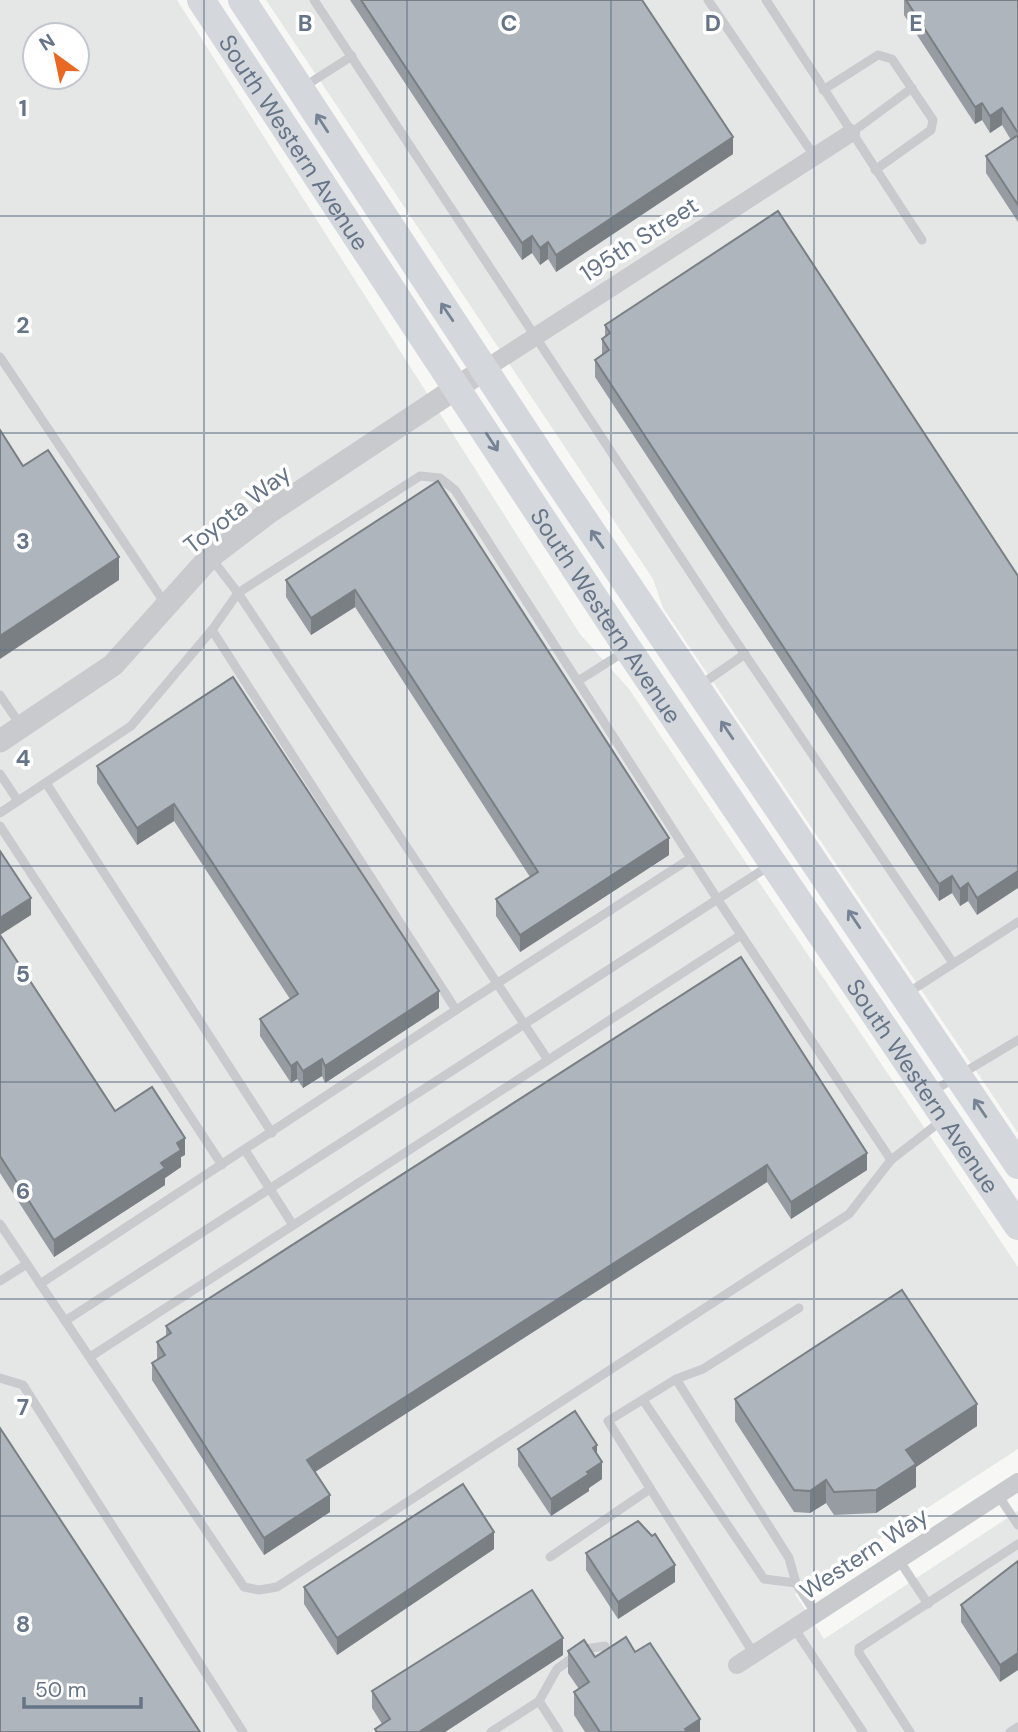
<svg xmlns="http://www.w3.org/2000/svg" width="1018" height="1732" font-family="'DM Sans',sans-serif">
<style>
.built{fill:#e5e7e6;fill-rule:evenodd}
.lines{fill:none;stroke-linecap:round;stroke-linejoin:round}
.service{stroke:#c8cace;stroke-width:9}
.minor{stroke:#c8cace;stroke-width:18}
.tertiary{stroke:#c8cace;stroke-width:23}
.primary{stroke:#d4d8dd;stroke-width:28}
.wall{fill:#969ca2}
.shaded-wall{fill:#7a7f84}
.building{fill:#aeb5bc;stroke:#7a7f84;stroke-width:2}
.oneway{stroke:#768394}
.grid{fill:none;stroke:#667487;stroke-width:2;stroke-opacity:0.55}
.labels{text-anchor:middle;dominant-baseline:central;stroke-width:7;stroke-linejoin:round;paint-order:stroke}
.street-label{font-size:24px;fill:#667487;stroke:#fff}
.grid-label{font-size:23px;text-anchor:middle;font-weight:bold;fill:#667487;stroke:#fff;stroke-width:7;stroke-linejoin:round;paint-order:stroke}
</style>
<rect width="100%" height="100%" fill="#f7f8f5"/>
<g class="built">
<path d="M0,0h177l403,634 49,55 389,578v182l-223,145 29,45 194,-128v221h-1018zM35,35h42v42h-42z"/>
<polygon points="266,0 1018,0 1018,1133 663,608 653,579"/>
</g>
<g class="lines">
<g class="service">
<polyline points="314,0 723,622 953,963"/>
<polyline points="708,0 815,157"/>
<polyline points="766,0 922,240"/>
<polyline points="305,86 352,56"/>
<polyline points="823,90 878,55 892,59 933,120 931,130 875,170"/>
<polyline points="851,133 912,88"/>
<polyline points="0,357 166,605"/>
<polyline points="211,558 238,593 548,1060"/>
<polyline points="212,630 238,593 420,476 440,478 455,490 718,900 891,1160"/>
<polyline points="578,681 627,650"/>
<polyline points="699,686 745,654"/>
<polyline points="0,695 21,726"/>
<polyline points="0,774 18,801"/>
<polyline points="46,783 272,1133"/>
<polyline points="0,813 131,726 212,630 456,1010 40,1284"/>
<polyline points="0,826 222,1165"/>
<polyline points="906,994 1018,922"/>
<polyline points="456,1010 691,858"/>
<polyline points="933,1091 1018,1040"/>
<polyline points="245,1150 293,1225"/>
<polyline points="0,1224 244,1587 259,1590 277,1587 849,1214 891,1160 941,1121"/>
<polyline points="0,1281 27,1264"/>
<polyline points="65,1321 769,866"/>
<polyline points="90,1357 741,935"/>
<polyline points="0,1378 23,1385 243,1732"/>
<polyline points="676,1379 789,1558 796,1583 816,1614"/>
<polyline points="643,1400 764,1579 796,1583"/>
<polyline points="998,1495 1018,1525"/>
<polyline points="550,1557 650,1489"/>
<polyline points="899,1560 928,1604"/>
<polyline points="794,1628 863,1732"/>
<polyline points="754,1654 608,1421 676,1379 703,1369 799,1308"/>
<polyline points="539,1701 559,1732"/>
<polyline points="491,1732 539,1701 557,1669 585,1649 605,1646"/>
<polyline points="910,1732 859,1653 859,1648 1018,1544"/>
<polyline points="1010,1732 1018,1727"/>
</g>
<g class="minor">
<polyline points="485,369 851,133"/>
<polyline points="737,1665 1018,1482"/>
</g>
<polyline class="tertiary" points="0,741 113,665 210,557 268,513 485,369"/>
<g class="primary">
<path id="s1" d="M201,0l423,643 394,583"/>
<polyline points="242,0 547,465 1018,1165"/>
</g>
</g>
<g class="wall">
<polygon points="350,0 642,0 733,154 556,272 548,259 540,265 532,253 522,260"/>
<polygon points="904,0 1018,0 1018,222 986,173 986,156 1011,140 1002,125 990,133 982,120 975,124 904,15"/>
<polygon points="605,325 1018,576 977,915 968,901 960,906 952,893 939,901 595,377 595,360 602,355 602,339 605,336"/>
<polygon points="438,481 669,855 520,952 496,916 496,899 530,877 355,607 311,635 286,597 286,580"/>
<polygon points="233,677 439,1008 325,1083 322,1076 303,1088 297,1079 291,1083 260,1036 260,1019 290,999 174,821 137,845 97,783 97,766"/>
<polygon points="0,935 115,1111 185,1155 181,1157 181,1167 165,1178 165,1185 54,1257 0,1173"/>
<polygon points="741,957 867,1170 791,1219 767,1182 315,1472 330,1512 264,1555 152,1380 152,1363 157,1360 157,1342 166,1336 166,1326"/>
<polygon points="735,1399 977,1426 916,1467 916,1487 876,1513 834,1515 826,1503 810,1513 794,1512 735,1421"/>
<polygon points="518,1449 597,1455 602,1479 589,1488 589,1491 551,1516 518,1466"/>
<polygon points="652,1536 675,1582 618,1619 586,1570 586,1553"/>
<polygon points="494,1549 337,1655 304,1604 304,1587"/>
<polygon points="1018,1561 1000,1682 961,1622 961,1605"/>
<polygon points="568,1651 595,1657 635,1652 700,1732 585,1732 574,1715 574,1692 579,1689 568,1673"/>
<polygon points="563,1655 445,1732 375,1732 375,1729 382,1724 372,1708 372,1691"/>
</g>
<g class="shaded-wall">
<polygon points="982,103 982,120 975,124 975,107"/>
<polygon points="1002,108 1002,125 990,133 990,116"/>
<polygon points="733,137 733,154 556,272 556,255"/>
<polygon points="532,236 532,253 522,260 522,243"/>
<polygon points="548,242 548,259 540,265 540,248"/>
<polygon points="119,557 119,580 0,659 0,636"/>
<polygon points="355,590 355,607 311,635 311,618"/>
<polygon points="174,804 174,821 137,845 137,828"/>
<polygon points="669,838 669,855 520,952 520,935"/>
<polygon points="1018,871 1018,888 977,915 977,898"/>
<polygon points="952,876 952,893 939,901 939,884"/>
<polygon points="968,883 968,901 960,906 960,889"/>
<polygon points="31,898 31,915 0,935 0,918"/>
<polygon points="439,991 439,1008 325,1083 325,1066"/>
<polygon points="322,1059 322,1076 303,1088 303,1071"/>
<polygon points="297,1062 297,1079 291,1083 291,1066"/>
<polygon points="185,1138 185,1155 181,1157 181,1167 165,1178 165,1185 54,1257 54,1240 161,1163 177,1143"/>
<polygon points="867,1153 867,1170 791,1219 791,1202"/>
<polygon points="767,1165 767,1182 307,1477 307,1460"/>
<polygon points="977,1404 977,1426 916,1467 916,1487 876,1513 876,1490 906,1450"/>
<polygon points="597,1445 597,1462 593,1448"/>
<polygon points="602,1462 602,1479 589,1488 589,1491 551,1516 551,1499"/>
<polygon points="826,1480 826,1503 810,1513 810,1491"/>
<polygon points="330,1495 330,1512 264,1555 264,1538"/>
<polygon points="494,1532 494,1549 337,1655 337,1638"/>
<polygon points="675,1565 675,1582 618,1619 618,1602"/>
<polygon points="563,1638 563,1655 445,1732 419,1732"/>
<polygon points="1018,1653 1018,1670 1000,1682 1000,1665"/>
<polygon points="700,1719 700,1732 685,1732 685,1729"/>
</g>
<g class="building">
<polygon points="361,0 642,0 733,137 556,255 548,242 540,248 532,236 522,243"/>
<polygon points="906,0 1018,0 1018,133 1002,108 990,116 982,103 975,107"/>
<polygon points="1018,135 1018,205 986,156"/>
<polygon points="778,211 1018,576 1018,871 977,898 968,883 960,889 952,876 939,884 595,360 609,350 602,339 610,333 605,325"/>
<polygon points="0,430 23,466 48,450 119,557 0,636"/>
<polygon points="438,481 669,838 520,935 496,899 538,872 355,590 311,618 286,580"/>
<polygon points="233,677 439,991 325,1066 322,1059 303,1071 297,1062 291,1066 260,1019 298,994 174,804 137,828 97,766"/>
<polygon points="0,851 31,898 0,918"/>
<polygon points="0,935 115,1111 152,1087 185,1138 177,1143 181,1150 161,1163 165,1168 54,1240 0,1156"/>
<polygon points="741,957 867,1153 791,1202 767,1165 307,1460 330,1495 264,1538 152,1363 165,1355 157,1342 171,1333 166,1326"/>
<polygon points="902,1290 977,1404 906,1450 916,1464 876,1490 834,1492 826,1480 810,1491 794,1490 735,1399"/>
<polygon points="575,1411 597,1445 593,1448 602,1462 587,1472 589,1474 551,1499 518,1449"/>
<polygon points="0,1428 200,1732 0,1732"/>
<polygon points="463,1484 494,1532 337,1638 304,1587"/>
<polygon points="638,1521 652,1536 655,1534 675,1565 618,1602 586,1553"/>
<polygon points="1018,1561 1018,1653 1000,1665 961,1605"/>
<polygon points="532,1590 563,1638 419,1732 377,1732 375,1729 390,1719 372,1691"/>
<polygon points="626,1637 635,1652 650,1643 700,1719 685,1729 687,1732 600,1732 574,1692 589,1682 568,1651 584,1640 595,1657"/>
</g>
<defs><path id="oneway-shaft" d="M-6 0H5M1.5-3L5.5 0L1.5 3" fill="none" stroke-width="1.6" stroke-linecap="round" stroke-linejoin="round" transform="scale(1.75)"/></defs>
<g class="oneway">
<use href="#oneway-shaft" transform="translate(322 123) rotate(-123)"/>
<use href="#oneway-shaft" transform="translate(447 312) rotate(-124)"/>
<use href="#oneway-shaft" transform="translate(492 442) rotate(57)"/>
<use href="#oneway-shaft" transform="translate(597 539) rotate(-125)"/>
<use href="#oneway-shaft" transform="translate(727 730) rotate(-124)"/>
<use href="#oneway-shaft" transform="translate(854 919) rotate(-124)"/>
<use href="#oneway-shaft" transform="translate(980 1108) rotate(-124)"/>
</g>
<path class="grid" d="M204,0v1732M407,0v1732M611,0v1732M814,0v1732M0,216h1018M0,433h1018M0,650h1018M0,866h1018M0,1082h1018M0,1299h1018M0,1516h1018"/>
<g class="labels">
<g class="street-label">
<text stroke="none"><textPath href="#s1" startOffset="170">South Western Avenue</textPath></text>
<text transform="translate(639 239) rotate(-33)">195th Street</text>
<text transform="translate(237 509) rotate(-38)">Toyota Way</text>
<text stroke="none"><textPath href="#s1" startOffset="737">South Western Avenue</textPath></text>
<text stroke="none"><textPath href="#s1" startOffset="1304">South Western Avenue</textPath></text>
<text transform="translate(864 1553) rotate(-33)">Western Way</text>
</g>
</g>
<g class="grid-label">
<text x="305" y="31">B</text>
<text x="509" y="31">C</text>
<text x="713" y="31">D</text>
<text x="916" y="31">E</text>
<text x="23" y="116">1</text>
<text x="23" y="333">2</text>
<text x="23" y="549">3</text>
<text x="23" y="766">4</text>
<text x="23" y="982">5</text>
<text x="23" y="1199">6</text>
<text x="23" y="1415">7</text>
<text x="23" y="1632">8</text>
</g>
<g transform="translate(56 56) rotate(327)"><circle r="33" fill="#ffffff" stroke="#c2c7cf" stroke-width="2"/>
<path d="M0-5L12 26L0 18L-12 26Z" fill="#e96924"/>
<text y="-10" font-size="19" font-weight="bold" text-anchor="middle" fill="#667487">N</text>
</g>
<path d="M24 1697v10h117v-10" fill="none" stroke="#667487" stroke-width="3.5"/>
<text x="35" y="1697" font-size="21" fill="#667487" stroke="#ffffff" stroke-width="5" paint-order="stroke">50 m</text>
</svg>
